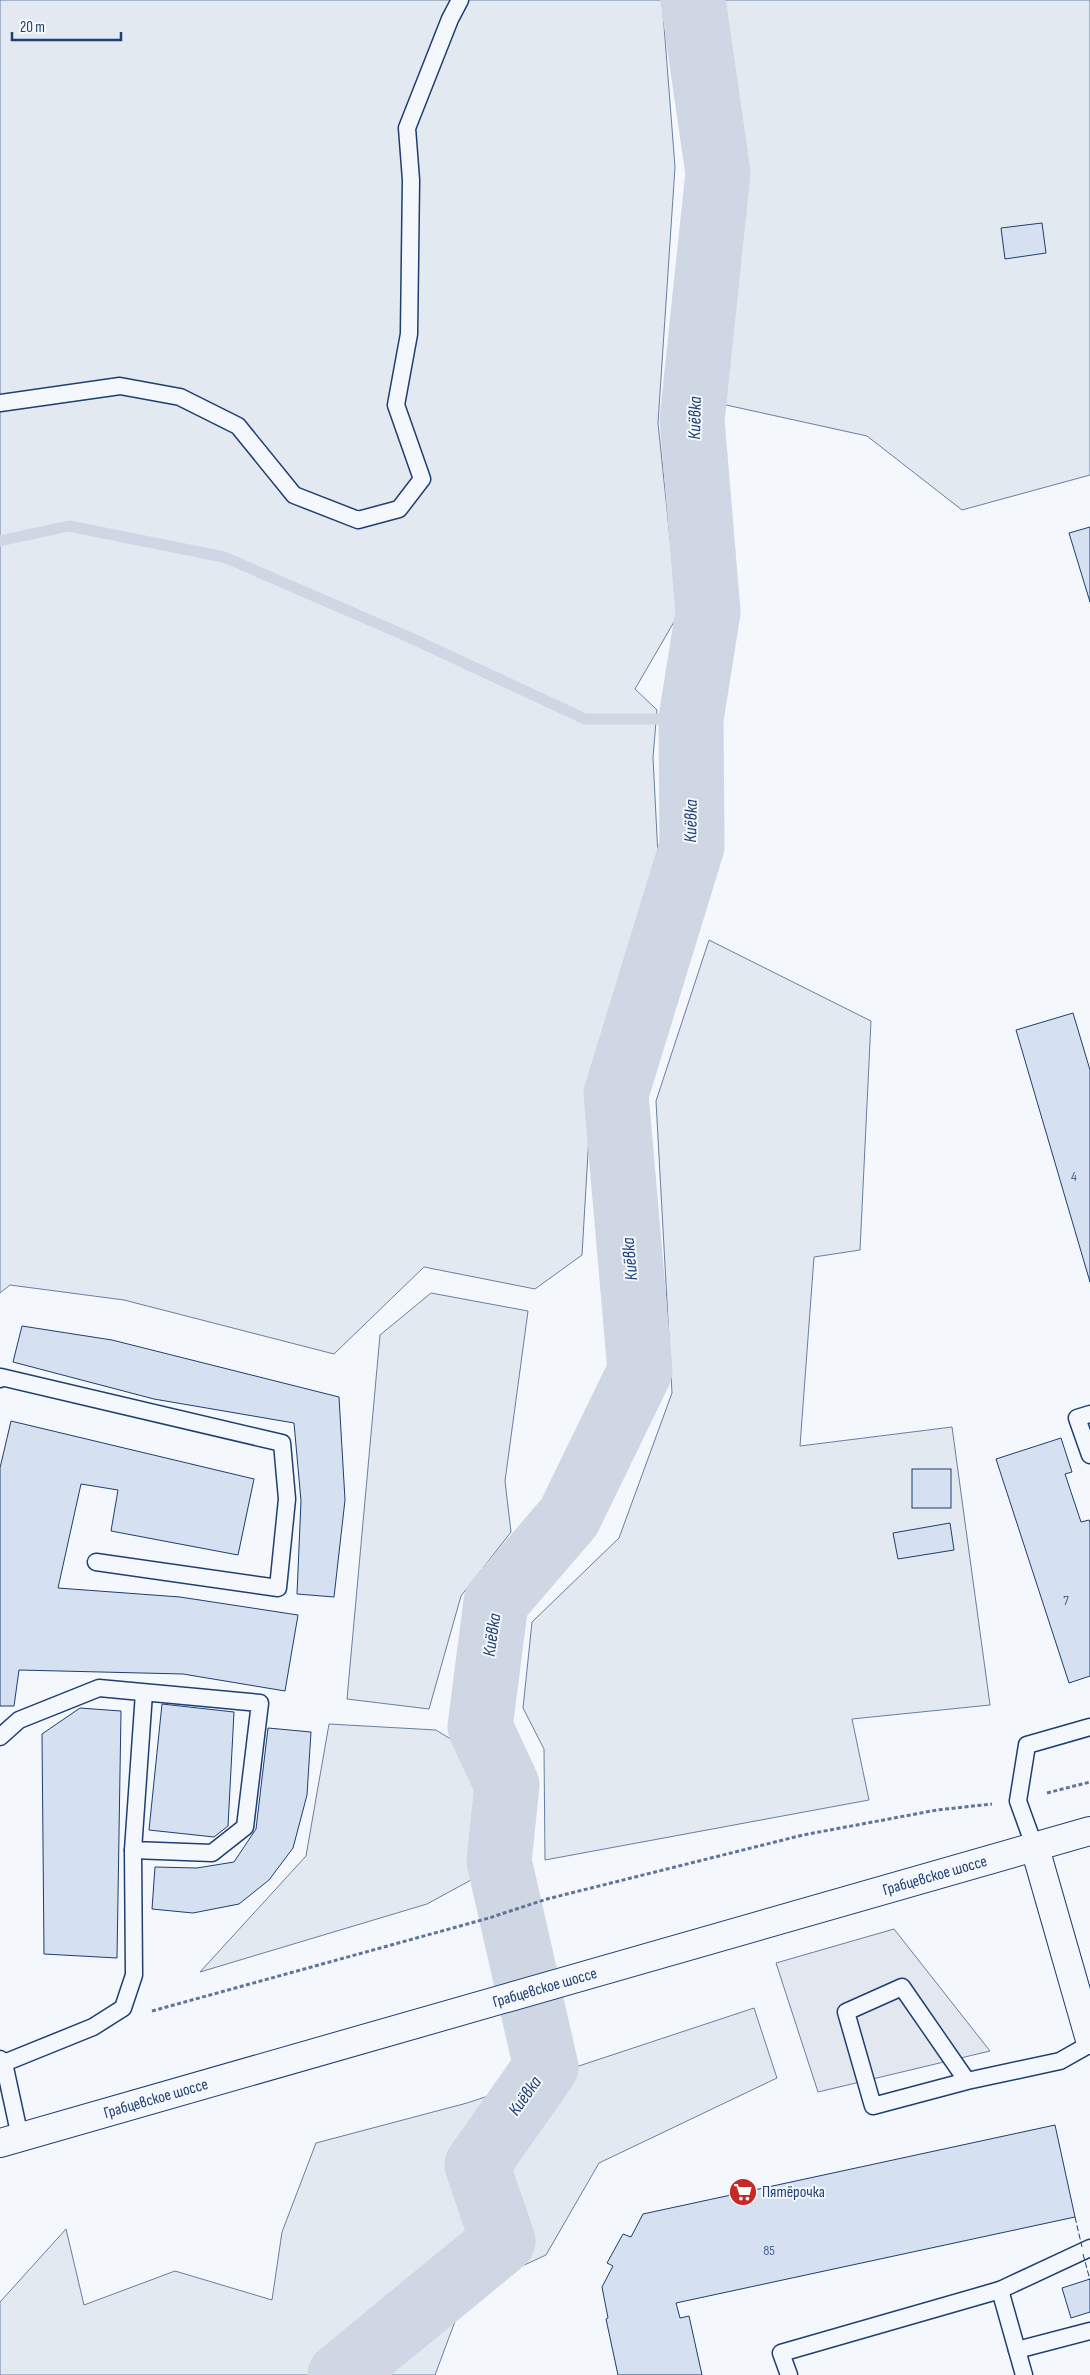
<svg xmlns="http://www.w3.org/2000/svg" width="1090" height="2375" font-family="'Sofia Sans Condensed',sans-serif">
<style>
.green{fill:#e3e9f0;stroke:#687fa3}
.parking{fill:#e3e8f0;stroke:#687fa3}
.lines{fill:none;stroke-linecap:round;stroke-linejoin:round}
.stream{stroke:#cfd7e4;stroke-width:11}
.river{stroke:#cfd7e4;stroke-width:65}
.building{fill:#d5e0f0;stroke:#1d3f73}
.service-casing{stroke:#1d3f73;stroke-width:19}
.minor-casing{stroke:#1d3f73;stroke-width:30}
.primary-casing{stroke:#1d3f73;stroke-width:30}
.path{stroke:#5e769c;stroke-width:3;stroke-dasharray:4 2.5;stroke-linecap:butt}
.service{stroke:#f4f7fb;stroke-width:16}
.minor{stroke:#f4f7fb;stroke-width:28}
.primary{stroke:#f4f7fb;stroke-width:28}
.fence{stroke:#1d3f73;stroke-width:1;stroke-dasharray:6 2.5;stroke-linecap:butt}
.labels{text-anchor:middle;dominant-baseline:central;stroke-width:4;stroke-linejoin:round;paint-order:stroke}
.number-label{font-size:14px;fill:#4b6792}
.street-label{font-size:16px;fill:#1d3f73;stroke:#f4f7fb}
.poi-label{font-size:16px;fill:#1d3f73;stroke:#f4f7fb;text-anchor:start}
.water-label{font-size:18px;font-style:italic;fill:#1d3f73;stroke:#f4f7fb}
</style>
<rect width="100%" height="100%" fill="#f4f7fb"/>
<g class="green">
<polygon points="0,0 662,0 675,167 658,423 678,615 635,689 657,710 653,757 658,856 593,1067 582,1255 535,1289 424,1267 334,1354 124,1300 10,1285 0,1293"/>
<polygon points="722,0 1090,0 1090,475 962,510 867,436 717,403 720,313"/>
<polygon points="709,940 871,1021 860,1250 814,1257 800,1446 952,1427 990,1705 852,1719 869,1800 545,1860 544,1749 523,1708 532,1622 619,1538 672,1393 656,1101"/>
<polygon points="431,1293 528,1311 505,1481 511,1532 461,1596 429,1709 347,1699 380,1335"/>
<polygon points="329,1724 436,1730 462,1746 491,1792 471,1880 427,1904 200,1972 306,1856"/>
<polygon points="754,2008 777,2078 599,2163 546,2255 466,2292 435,2375 0,2375 0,2302 66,2229 84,2305 175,2271 272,2300 282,2232 316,2143 467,2103"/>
</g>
<polygon class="parking" points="894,1929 990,2051 818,2092 776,1963"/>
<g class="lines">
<polyline class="stream" points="0,541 69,526 224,557 411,638 585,719 691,719"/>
<polyline class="river" points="340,2375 503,2241 477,2165 546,2067 499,1861 507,1785 480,1727 496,1602 569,1517 640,1371 616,1094 692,846 691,719 708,612 692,420 718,173 693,0"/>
</g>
<g class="building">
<polygon points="1042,223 1046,253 1005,259 1001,228"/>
<polygon points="1090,527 1090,602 1069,533"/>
<polygon points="1073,1013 1090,1070 1090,1282 1016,1030"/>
<polygon points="22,1326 112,1340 339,1397 345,1500 334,1597 297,1594 301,1501 294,1423 154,1399 13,1362"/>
<polygon points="11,1421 254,1479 238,1555 111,1531 118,1490 81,1484 58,1588 180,1597 298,1615 285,1691 183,1674 19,1670 14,1706 0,1706 0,1468"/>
<polygon points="1061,1438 1072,1472 1065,1474 1081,1522 1089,1520 1090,1523 1090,1676 1069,1683 996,1459"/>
<rect x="912" y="1469" width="39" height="39"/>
<polygon points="950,1523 954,1550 898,1559 893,1533"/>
<polygon points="162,1704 234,1712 228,1826 214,1837 149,1830"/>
<polygon points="80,1708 121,1711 117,1958 44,1954 42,1734"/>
<polygon points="268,1728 311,1732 307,1795 293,1848 269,1880 239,1904 193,1913 152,1909 155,1867 197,1868 234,1862 256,1829"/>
<polygon points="1055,2125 1075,2217 676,2303 680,2318 689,2316 702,2375 618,2375 606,2319 608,2318 602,2287 613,2266 607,2263 623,2234 631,2237 643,2214"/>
<polygon points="1090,2279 1090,2312 1071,2318 1062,2288"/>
</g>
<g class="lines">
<defs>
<g id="service">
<polyline points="0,403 120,386 180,397 238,426 294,495 358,520 399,509 422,479 396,405 409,334 411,180 407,128 450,19 460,0"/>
<polyline points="0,1379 1,1377 282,1443 287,1499 278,1588 96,1562"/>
<polyline points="1090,1414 1077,1418 1090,1455"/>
<polyline points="0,1737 19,1720 99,1688 260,1703 245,1827 212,1853 133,1850 144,1693"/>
<polyline points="1035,1848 1018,1801 1027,1745 1090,1727"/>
<polyline points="0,2059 4,2063 20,2137"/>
<polyline points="4,2063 93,2027 123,2008 134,1975 133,1850"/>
<polyline points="967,2081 902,1987 846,2012 873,2106 967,2081 1060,2061 1090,2044"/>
<polyline points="1000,2290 1024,2375"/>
<polyline points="1017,2350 1090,2331"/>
<polyline points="789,2375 781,2353 1000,2290 1090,2248"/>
</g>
<polyline id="minor" points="1035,1848 1090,2040"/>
<polyline id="primary" points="0,2143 1090,1831"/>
</defs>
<use href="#service" class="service-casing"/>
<use href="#minor" class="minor-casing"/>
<use href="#primary" class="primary-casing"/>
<g class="path">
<polyline points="1047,1793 1090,1782"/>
<polyline points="152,2011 489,1918 547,1899 803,1835 937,1810 992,1804"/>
</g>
<use href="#service" class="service"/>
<use href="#minor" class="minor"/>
<use href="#primary" class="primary"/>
<g class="fence">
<polyline points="1075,2217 1082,2247"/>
<polyline points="1083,2254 1090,2280"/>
</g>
</g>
<defs>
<symbol id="supermarket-disc" viewBox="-11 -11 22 22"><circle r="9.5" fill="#c62828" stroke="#f4f7fb"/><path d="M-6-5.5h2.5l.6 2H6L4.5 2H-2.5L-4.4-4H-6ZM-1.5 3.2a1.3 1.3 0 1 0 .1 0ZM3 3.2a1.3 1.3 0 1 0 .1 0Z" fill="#fff"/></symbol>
</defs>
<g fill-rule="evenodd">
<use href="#supermarket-disc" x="727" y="2176" width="32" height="32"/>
</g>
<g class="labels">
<g class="number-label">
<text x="1074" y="1176">4</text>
<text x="1066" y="1600">7</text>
<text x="769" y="2250">85</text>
</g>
<g class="street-label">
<text transform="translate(935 1876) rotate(-16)">Грабцевское шоссе</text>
<text transform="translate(545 1988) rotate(-16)">Грабцевское шоссе</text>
<text transform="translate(156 2099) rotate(-16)">Грабцевское шоссе</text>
</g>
<g class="poi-label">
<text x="762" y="2192">Пятёрочка</text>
</g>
<g class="water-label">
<text transform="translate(695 418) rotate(-89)">Киёвка</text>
<text transform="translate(691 821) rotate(-89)">Киёвка</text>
<text transform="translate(630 1259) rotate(-95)">Киёвка</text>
<text transform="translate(492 1635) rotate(-82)">Киёвка</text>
<text transform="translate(525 2096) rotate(-55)">Киёвка</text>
</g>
</g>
<path d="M12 32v8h109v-8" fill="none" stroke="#1d3f73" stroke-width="2.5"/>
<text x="20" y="32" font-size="15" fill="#1d3f73" stroke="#f4f7fb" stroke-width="4" paint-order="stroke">20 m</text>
</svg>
